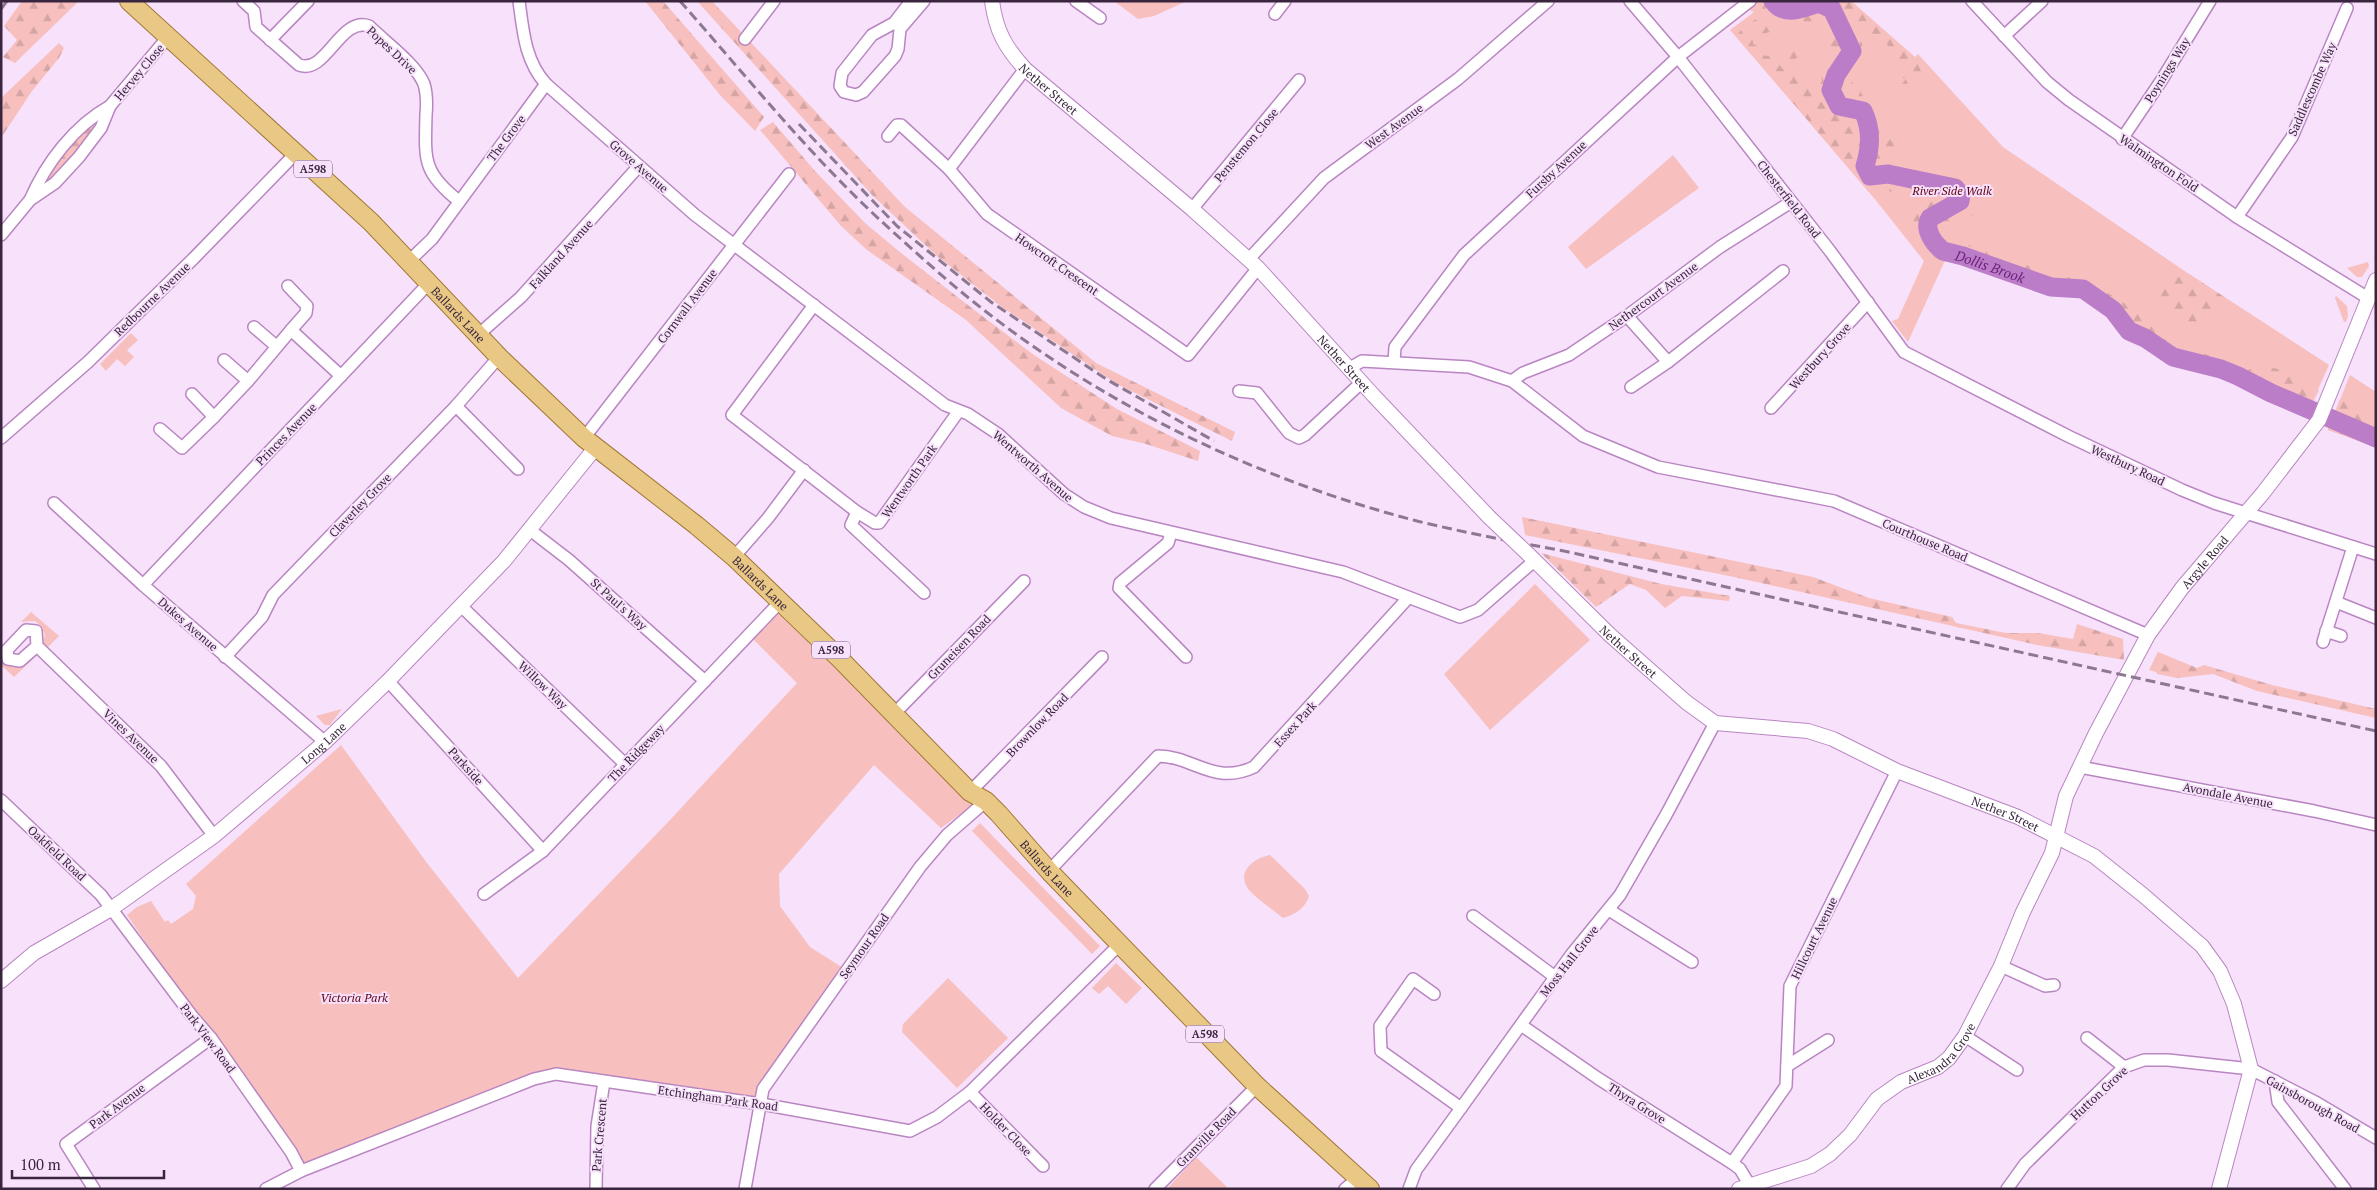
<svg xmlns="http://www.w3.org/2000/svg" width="2377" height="1190" font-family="'PT Serif',serif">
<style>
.green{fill:#f7c0be}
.forest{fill:url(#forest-firs)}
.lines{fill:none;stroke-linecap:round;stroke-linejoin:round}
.river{stroke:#bc7dc8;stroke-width:19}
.minor-casing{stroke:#b986c2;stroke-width:14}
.tertiary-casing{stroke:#b986c2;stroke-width:16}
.primary-casing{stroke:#a27836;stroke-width:20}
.minor{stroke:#fff;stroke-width:11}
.tertiary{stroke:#fff;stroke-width:14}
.primary{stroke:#e9c885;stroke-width:18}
.rail{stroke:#8d7891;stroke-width:3;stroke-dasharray:10 5;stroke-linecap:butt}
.tertiary-bridge-casing{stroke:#b986c2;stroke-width:16;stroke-linecap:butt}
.tertiary-bridge{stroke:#fff;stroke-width:14}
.labels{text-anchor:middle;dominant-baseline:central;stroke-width:4;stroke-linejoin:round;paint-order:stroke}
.shield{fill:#f7e1fb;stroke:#725d76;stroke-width:1}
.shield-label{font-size:11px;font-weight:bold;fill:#39253d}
.street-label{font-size:12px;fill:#39253d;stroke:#f7e1fb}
.park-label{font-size:12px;font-style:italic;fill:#610012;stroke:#f7e1fb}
.water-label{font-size:14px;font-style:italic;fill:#6e227c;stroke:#f7e1fb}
</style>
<defs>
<pattern id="forest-firs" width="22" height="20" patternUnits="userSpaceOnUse" patternTransform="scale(1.25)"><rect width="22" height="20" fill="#f7c0be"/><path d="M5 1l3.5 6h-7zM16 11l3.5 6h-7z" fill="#d4a5a4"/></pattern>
</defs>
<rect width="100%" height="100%" fill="#f7e1fb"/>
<g class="green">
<polygon points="1114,1 1187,1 1154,16 1138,19"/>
<polygon points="1769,1 1851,1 1915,57 1918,54 2003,147 2189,274 2329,365 2306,416 2230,377 2172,361 2125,334 2117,320 2080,294 2045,289 2019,278 1947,256 1908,342 1892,321 1898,319 1924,261 1874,198 1730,30"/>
<polygon points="1673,155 1699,188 1586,269 1568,247"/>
<polygon points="2368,262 2369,266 2362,277 2357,277 2347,268"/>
<polygon points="2336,296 2347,306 2348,316 2346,322 2344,322 2335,298"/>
<polygon points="131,333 138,340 127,350 134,357 125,366 117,359 106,371 100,364"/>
<polygon points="2350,375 2376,392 2376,447 2328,430"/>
<polygon points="1535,584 1590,640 1490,730 1444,674"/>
<polygon points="31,612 59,636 45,650 42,646 45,635 41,626 35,621 21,622"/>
<polygon points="777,612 866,698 973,805 941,828 874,765 779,874 780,906 810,947 848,971 760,1103 606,1082 535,1079 301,1171 127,915 137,907 151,901 165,922 168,920 171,924 193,909 196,896 186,884 341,745 427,863 518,978 670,820 797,683 754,640 753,636"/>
<polygon points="34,652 37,655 14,677 1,665 1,659 10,665"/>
<polygon points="342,709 330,725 325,725 316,716"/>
<polygon points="980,823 1100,946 1092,954 972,831"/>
<path d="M1270,855l35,34 4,7c-3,12 -15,19 -26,22 -11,-9 -25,-18 -34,-28 -14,-18 5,-32 21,-35z"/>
<polygon points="1116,963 1142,988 1126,1004 1108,986 1099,994 1092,988"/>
<polygon points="948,978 1008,1038 957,1088 902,1032 903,1024"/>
<polygon points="1196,1157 1229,1189 1167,1189"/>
</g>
<g class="forest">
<polygon points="22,1 79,1 15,63 3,57 17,40 4,26"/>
<polygon points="645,1 663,1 764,117 755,131 720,95"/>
<polygon points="697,1 712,1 905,207 1096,363 1235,432 1232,441 1117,384 1002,307 937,256 873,196"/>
<path d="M1750,1h101l64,57 6,13 -14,19 -6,-5 5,-6 -8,-3 -2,-8 3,-8h-7l-5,-16c-24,2 -31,-30 -52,-35l7,14 8,5 12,15 2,14 -10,6 -13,18 5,9 9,-12 8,4 -2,11 11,17 8,25 13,-1 5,12 -9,10 1,6 12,4 6,10 14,2 11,-4 42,14 3,15 -5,12 -9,4 -7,8 -10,-1 -6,3 1,10 18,3 78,27 51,13 34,20 55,45 46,12 19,14 15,-8 20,4 41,21 -13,26 -76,-39 -58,-16 -47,-27 -8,-14 -37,-26 -35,-5 -26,-11 -72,-22 -3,7 -9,-4 -7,-14 -19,-22 2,-7 6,-3 6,-8 -4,-12 -18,-2 -10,1 -11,-7 -5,5 -1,8 -138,-162 5,-6 8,1 1,-8 6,-4 15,3 6,5 -2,4 -24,5 3,9 6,-1 5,12 8,-1 2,5 8,9 14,5 11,13 9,1 5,-7c-2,-12 3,-22 12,-30l-5,-4v-10l4,-5 -11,-8 -6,2 -3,4 -15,-2 -10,-5 1,-8 -20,-12 -3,3 -1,6 -10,1 -8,-5z"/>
<polygon points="59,43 64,48 59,58 32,91 1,138 1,98"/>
<polygon points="1797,48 1801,51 1800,56 1788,63 1783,58 1786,49 1792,50"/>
<polygon points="103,116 84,144 44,187 40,185 75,138"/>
<polygon points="773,122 815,171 865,223 901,253 973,309 1034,355 1117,409 1200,451 1198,461 1146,444 1112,436 1061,408 966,320 867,250 841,226 760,130"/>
<path d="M2175,274h14l37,24 -2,6 -11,1 -6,16 -14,8 -15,-6 -12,-19 -8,-3c-1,-12 6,-22 17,-27z"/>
<polygon points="2340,399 2376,413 2376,447 2328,430"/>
<polygon points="1522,517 1813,577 1869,598 1952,617 1956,623 2006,633 2038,633 2073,639 2077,624 2123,639 2124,660 2037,645 1734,577 1525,535"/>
<polygon points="1541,553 1661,584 1730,596 1729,601 1682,596 1665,608 1646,590 1630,584 1596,607"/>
<polygon points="2158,652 2197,668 2204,665 2272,685 2376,709 2376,718 2257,691 2213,674 2177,678 2157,674 2156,672 2149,670"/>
</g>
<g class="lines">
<path class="river" id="s1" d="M1773,1c12,17 31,6 46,2l13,6 20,42 -16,24 -5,15 8,16 24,5c9,18 8,36 2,55l5,10 18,-2 67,14 6,7 -1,6 -30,17c-7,11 4,26 13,33l20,5 88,31 32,2 30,21 16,21 16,7 28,19 48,12 17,7 33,17 105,45"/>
<defs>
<g id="minor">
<path d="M243,1l11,10 2,16 43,38c27,10 41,-49 70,-39 16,16 47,38 55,58 3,10 3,20 2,31 -1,44 -4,57 33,86"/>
<polyline points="911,1 894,23 872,35 842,73 840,86 844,92 856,95 863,92 895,56 898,49 900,29 924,1"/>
<polyline points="1076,1 1100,18"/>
<polyline points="1630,1 1678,57 1830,251 1904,352 2068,436 2182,490 2214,503 2376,554"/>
<polyline points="1972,1 2047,82 2069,100 2237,217 2368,298"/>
<polyline points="1275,14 1285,1"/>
<polyline points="2004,36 2042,1"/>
<polyline points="745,39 774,1"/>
<polyline points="270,40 308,1"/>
<polyline points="1025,69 949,169 987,214 1188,355 1258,268"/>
<polyline points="546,84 695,215 945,405 968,414 998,434 1064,494 1084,507 1111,518 1343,572 1460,617 1478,610 1534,561"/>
<polyline points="888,136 897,125 901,125 949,169"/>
<polyline points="2122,139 2161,81 2210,1"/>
<path d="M30,200c16,-37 44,-74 80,-94"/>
<polyline points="1192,209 1299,80"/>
<polyline points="2237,217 2292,137 2347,8"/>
<polyline points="1,235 30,200 55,183 79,157 101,128 110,106 168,37"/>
<polyline points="1249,259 1324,178 1458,79 1548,1"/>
<path d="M409,261l23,-22 114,-155c-21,-23 -23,-53 -27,-83"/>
<polyline points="288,286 307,306 306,313 291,330 341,376"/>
<polyline points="814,305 732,415 857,512 875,523 879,523 958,412"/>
<polyline points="1627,316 1668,362"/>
<polyline points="254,327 276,346"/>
<polyline points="478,335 521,297 638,167"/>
<polyline points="224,360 248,381"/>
<polyline points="1394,362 1395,347 1464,255 1678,57 1750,1"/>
<polyline points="1350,368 1362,361 1469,367 1512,381 1583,436 1658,467 1834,501 2148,635"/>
<polyline points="1512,381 1523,373 1569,355 1627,316 1720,247 1791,202"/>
<polyline points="1631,387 1668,362 1783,271"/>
<polyline points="1239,391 1257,393 1289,433 1299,438 1305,435 1362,382"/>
<polyline points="192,394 214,417 248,381 291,330"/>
<polyline points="456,406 518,469"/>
<polyline points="1771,408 1868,302"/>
<polyline points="160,429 182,448 214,417"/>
<polyline points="1,438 88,362 194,258 296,153"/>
<polyline points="584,438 789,174"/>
<polyline points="54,503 143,585 325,742"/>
<polyline points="857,512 851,525 924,593"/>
<polyline points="530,530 569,560 705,681"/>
<polyline points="1171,533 1168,543 1120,583 1119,588 1186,657"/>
<polyline points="734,557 768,518 804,470"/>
<polyline points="143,585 429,283"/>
<polyline points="2336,602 2376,618"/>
<polyline points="461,606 625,764"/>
<polyline points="2326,631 2341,636"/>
<polyline points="2323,642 2353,547"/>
<polyline points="37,646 36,631 26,630 7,650 8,659 20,661 37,646 161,766 214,836"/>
<polyline points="225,657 262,617 273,595 456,406 499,357"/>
<polyline points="388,681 543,851"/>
<polyline points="894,714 1024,581"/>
<polyline points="2080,767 2314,811 2376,825"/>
<polyline points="970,792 1102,657"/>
<polyline points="1,800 101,895 192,1016 211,1038 291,1152 301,1171"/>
<path d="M1049,871l109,-115c35,0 56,30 96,11l154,-169"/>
<polyline points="484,894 543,851 780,602"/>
<polyline points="1609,910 1692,962"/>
<polyline points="1473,916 1555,977"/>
<polyline points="2001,966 2045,986 2054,985"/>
<polyline points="1434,994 1413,979 1380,1026 1381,1051 1461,1108"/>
<polyline points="1521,1025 1599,1079 1732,1163 1740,1169 1749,1184"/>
<polyline points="1965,1036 2017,1070"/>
<polyline points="2087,1038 2124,1067"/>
<polyline points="1787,1066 1828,1040"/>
<polyline points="2275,1081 2278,1102 2345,1189"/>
<polyline points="970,1092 1043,1166"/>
<polyline points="1732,1163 1786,1086 1790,986 1897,771"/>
<polyline points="94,1189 66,1144 211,1038"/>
<polyline points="266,1189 301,1171 534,1079 556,1074 761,1104 910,1131 937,1117 970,1092 1120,944"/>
<polyline points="596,1189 597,1126 604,1082"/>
<polyline points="745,1189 763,1089 920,867 947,835 986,801"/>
<polyline points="1155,1189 1257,1086"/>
<polyline points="1345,1189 1357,1179"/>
<polyline points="1409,1189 1416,1170 1461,1108 1571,955 1620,895 1666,815 1715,723"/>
<polyline points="2007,1189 2025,1164 2124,1067 2144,1060 2168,1060 2251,1069 2317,1103 2376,1138"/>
</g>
<g id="tertiary">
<path id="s2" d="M992,1c4,30 13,46 33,68l167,140 66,59 116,128 115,121"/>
<path id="s3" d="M1528,554l82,81 76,67 29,21 93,8 25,8 64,32 121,46 76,39 49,39 59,51 18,25 14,33 17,65 -32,120"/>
<path id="s4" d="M1,981l33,-28 77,-44 103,-73 111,-94 63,-61 116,-120 92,-114"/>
<path id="s5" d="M1739,1189l72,-23 19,-12 20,-19 27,-36 24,-17 37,-15 11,-9 16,-22 36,-70 22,-54 29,-59 14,-57 30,-63 52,-98 34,-47 81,-95 56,-73 57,-140"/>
</g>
<g id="primary">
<path id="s6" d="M129,1l242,221 128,135 85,81 112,87 38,32 106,102 130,133 16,9 13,13 50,57 208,215 113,103"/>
</g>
</defs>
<use href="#minor" class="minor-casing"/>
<use href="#tertiary" class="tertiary-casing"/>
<use href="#primary" class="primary-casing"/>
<use href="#minor" class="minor"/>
<use href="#tertiary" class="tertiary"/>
<use href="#primary" class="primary"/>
<g class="rail">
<path d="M680,1c68,77 134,160 211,229 32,29 64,58 98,84 126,97 274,167 428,207 49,12 98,21 147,30l812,180"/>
<polyline points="1,9 7,1"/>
<polyline points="799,124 897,226 991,302 1106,379 1214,441"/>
</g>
<defs>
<polyline id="tertiary-bridge" points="1489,517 1528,554"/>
</defs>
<use href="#tertiary-bridge" class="tertiary-bridge-casing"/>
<use href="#tertiary-bridge" class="tertiary-bridge"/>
</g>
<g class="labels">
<g class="shield">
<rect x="294" y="160.5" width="38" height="17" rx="4"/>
<rect x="812" y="641.5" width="38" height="17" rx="4"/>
<rect x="1186" y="1025.5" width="38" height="17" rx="4"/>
</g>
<g class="shield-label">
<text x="313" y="169">A598</text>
<text x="831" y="650">A598</text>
<text x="1205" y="1034">A598</text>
</g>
<g class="street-label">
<text transform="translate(392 50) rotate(43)">Popes Drive</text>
<text transform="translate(2167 70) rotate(-58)">Poynings Way</text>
<text transform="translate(139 72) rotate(-50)">Hervey Close</text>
<text stroke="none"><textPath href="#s2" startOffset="108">Nether Street</textPath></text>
<text transform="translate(2312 89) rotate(-66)">Saddlescombe Way</text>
<text transform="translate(1394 126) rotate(-36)">West Avenue</text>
<text transform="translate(506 138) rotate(-53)">The Grove</text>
<text transform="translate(1246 145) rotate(-50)">Penstemon Close</text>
<text transform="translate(2159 163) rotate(34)">Walmington Fold</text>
<text transform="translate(639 166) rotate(41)">Grove Avenue</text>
<text transform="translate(1556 169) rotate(-43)">Fursby Avenue</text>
<text transform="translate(1789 199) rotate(52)">Chesterfield Road</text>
<text transform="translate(561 254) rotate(-48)">Falkland Avenue</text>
<text transform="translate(1057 264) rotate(35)">Howcroft Crescent</text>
<text transform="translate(1653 296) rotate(-36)">Nethercourt Avenue</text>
<text transform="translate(152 299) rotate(-44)">Redbourne Avenue</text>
<text transform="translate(687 306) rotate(-53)">Cornwall Avenue</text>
<text stroke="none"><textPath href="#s6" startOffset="455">Ballards Lane</textPath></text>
<text transform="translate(1820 356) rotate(-48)">Westbury Grove</text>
<text stroke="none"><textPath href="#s2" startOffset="512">Nether Street</textPath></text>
<text transform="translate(286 434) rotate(-46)">Princes Avenue</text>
<text transform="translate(2128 465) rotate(25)">Westbury Road</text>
<text transform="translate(1033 466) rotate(41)">Wentworth Avenue</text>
<text transform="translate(909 481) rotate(-55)">Wentworth Park</text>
<text transform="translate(360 505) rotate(-46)">Claverley Grove</text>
<text transform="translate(1925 540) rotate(23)">Courthouse Road</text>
<text stroke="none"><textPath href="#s5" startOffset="816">Argyle Road</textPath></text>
<text stroke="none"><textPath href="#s6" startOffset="860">Ballards Lane</textPath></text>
<text transform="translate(619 604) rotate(42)">St Paul's Way</text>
<text transform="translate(188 624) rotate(41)">Dukes Avenue</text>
<text transform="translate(959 647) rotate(-46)">Gruneisen Road</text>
<text stroke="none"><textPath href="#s3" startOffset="140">Nether Street</textPath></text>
<text transform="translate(543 685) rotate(44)">Willow Way</text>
<text transform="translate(1295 724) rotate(-48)">Essex Park</text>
<text transform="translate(1037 725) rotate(-46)">Brownlow Road</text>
<text transform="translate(131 736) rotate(44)">Vines Avenue</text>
<text stroke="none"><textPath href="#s4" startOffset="402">Long Lane</textPath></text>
<text transform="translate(636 753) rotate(-46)">The Ridgeway</text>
<text transform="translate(466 766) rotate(48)">Parkside</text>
<text transform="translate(2228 795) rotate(11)">Avondale Avenue</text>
<text stroke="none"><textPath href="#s3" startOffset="560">Nether Street</textPath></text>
<text transform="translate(57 853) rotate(43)">Oakfield Road</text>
<text stroke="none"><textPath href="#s6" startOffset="1265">Ballards Lane</textPath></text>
<text transform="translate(1814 938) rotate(-64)">Hillcourt Avenue</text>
<text transform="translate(864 946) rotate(-55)">Seymour Road</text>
<text transform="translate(1569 961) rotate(-52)">Moss Hall Grove</text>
<text transform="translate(208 1038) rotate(53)">Park View Road</text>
<text stroke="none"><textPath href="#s5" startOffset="251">Alexandra Grove</textPath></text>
<text transform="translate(2099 1093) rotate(-43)">Hutton Grove</text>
<text transform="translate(718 1098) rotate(8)">Etchingham Park Road</text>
<text transform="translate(1637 1103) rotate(32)">Thyra Grove</text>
<text transform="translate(2313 1104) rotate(29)">Gainsborough Road</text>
<text transform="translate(117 1106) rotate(-37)">Park Avenue</text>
<text transform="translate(1006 1129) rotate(46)">Holder Close</text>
<text transform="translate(599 1135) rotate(-85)">Park Crescent</text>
<text transform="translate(1206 1137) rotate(-45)">Granville Road</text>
</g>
<g class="park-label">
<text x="1952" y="190">River Side Walk</text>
<text x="354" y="997">Victoria Park</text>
</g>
<g class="water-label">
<text stroke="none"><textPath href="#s1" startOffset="490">Dollis Brook</textPath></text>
</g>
</g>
<rect width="2377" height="1190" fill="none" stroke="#39253d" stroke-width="5"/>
<path d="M12 1170v8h152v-8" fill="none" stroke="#39253d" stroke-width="2.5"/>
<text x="20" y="1170" font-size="15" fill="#39253d" stroke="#f7e1fb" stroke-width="4" paint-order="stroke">100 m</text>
</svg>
